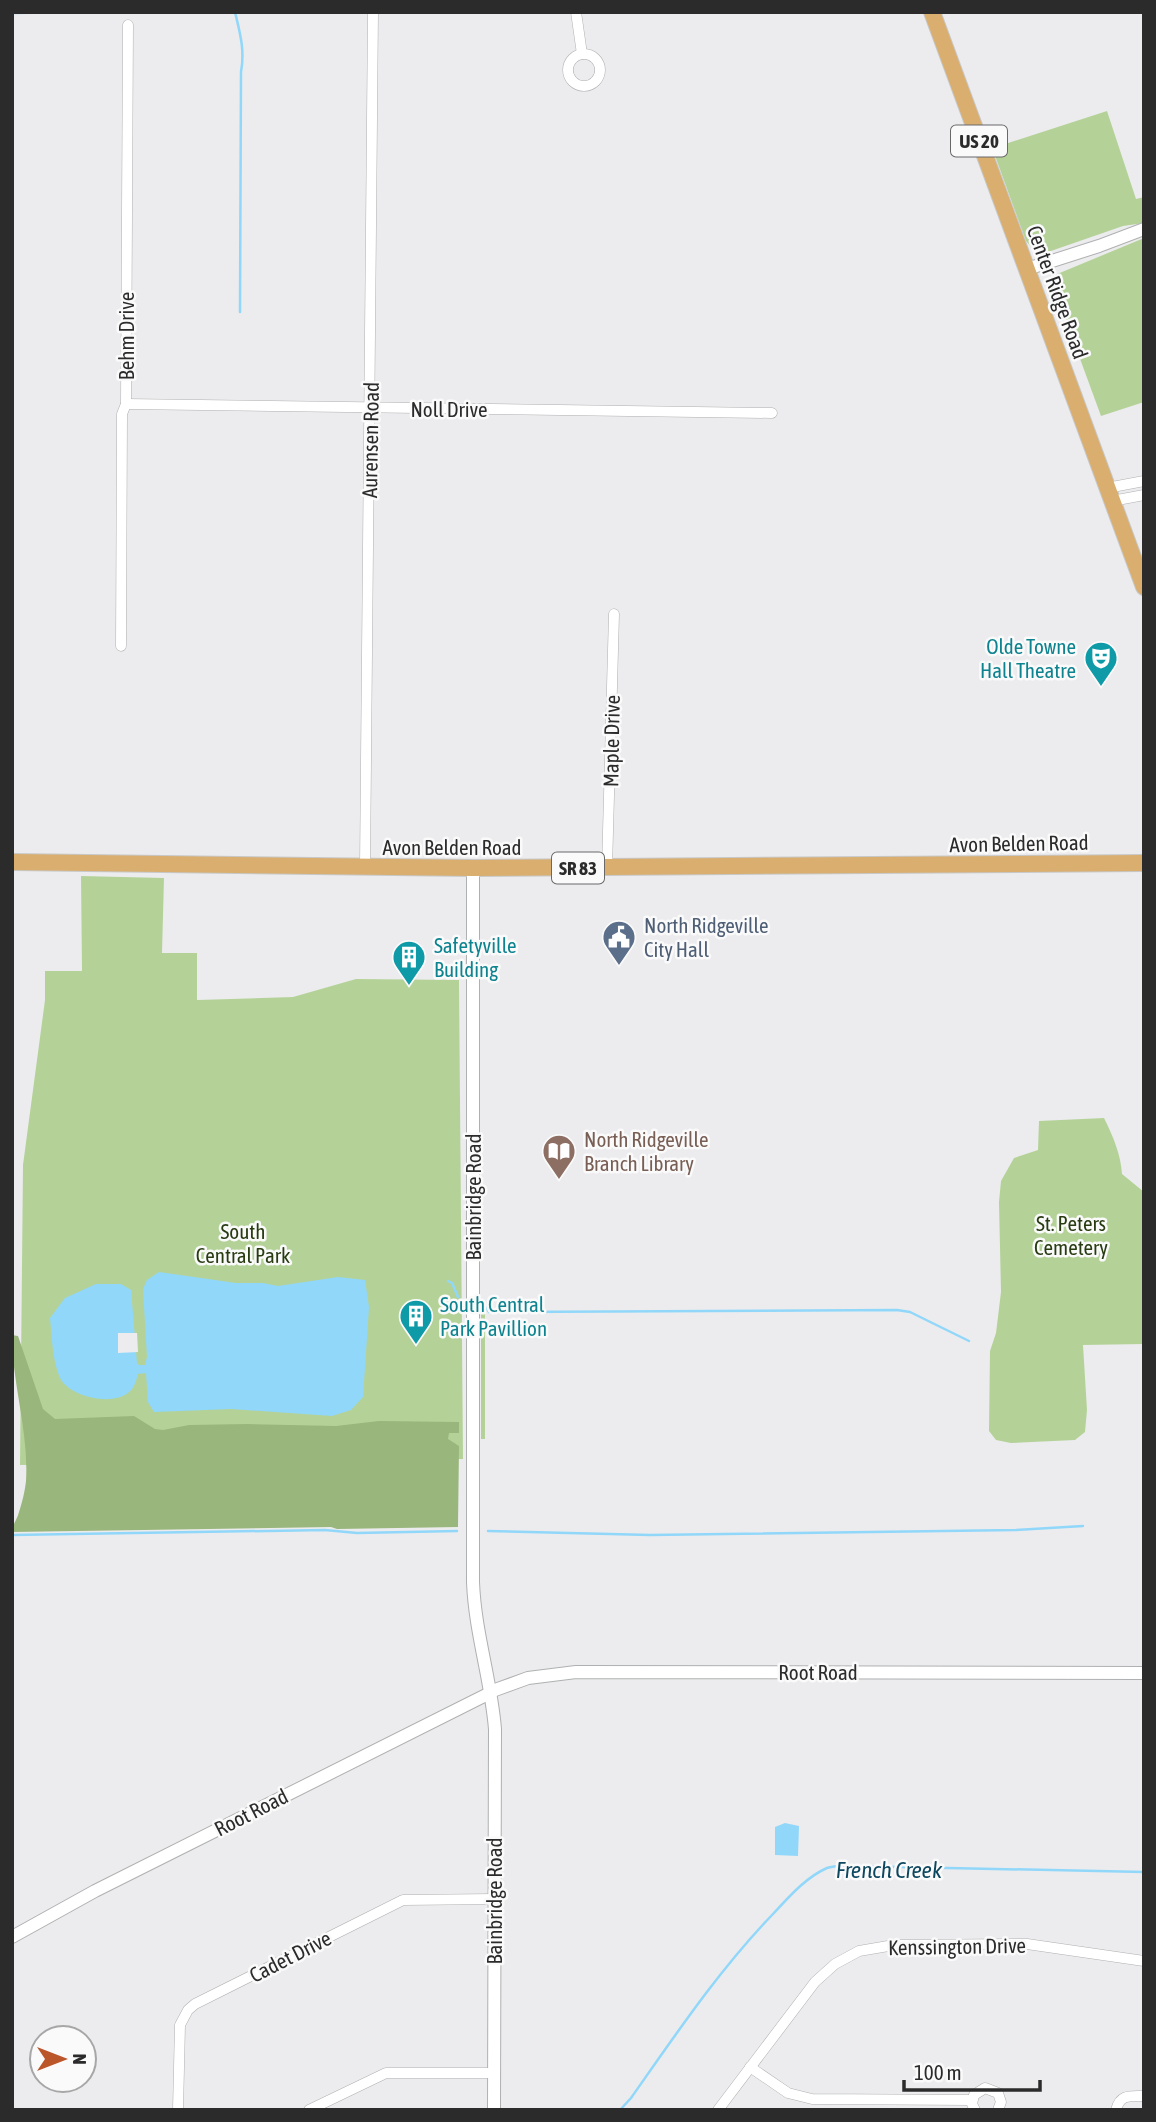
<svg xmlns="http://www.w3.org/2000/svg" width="1156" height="2122" font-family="'Asap Condensed',sans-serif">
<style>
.green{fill:#b4d298}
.forest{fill:#99b67c}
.water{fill:#91d7fa}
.pier{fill:#ececee}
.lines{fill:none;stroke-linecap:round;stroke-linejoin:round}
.stream{stroke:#91d7fa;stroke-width:2.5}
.minor-casing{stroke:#afb0b1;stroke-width:11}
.tertiary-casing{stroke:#afb0b1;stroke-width:14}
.primary-casing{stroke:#c8c8c8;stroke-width:18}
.minor{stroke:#fff;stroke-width:10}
.tertiary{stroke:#fff;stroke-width:12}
.primary{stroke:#d9ae6e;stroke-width:16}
.labels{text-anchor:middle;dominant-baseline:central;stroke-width:5;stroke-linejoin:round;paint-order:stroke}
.shield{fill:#fafafb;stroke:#69696a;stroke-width:2}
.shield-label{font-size:19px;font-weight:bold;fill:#2b2b2c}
.street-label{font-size:21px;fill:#2b2b2c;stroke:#fafafb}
.culture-label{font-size:21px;fill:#0d838f;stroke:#fafafb;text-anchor:start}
.service-label{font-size:21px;fill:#4e5e75;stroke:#fafafb;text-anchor:start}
.education-label{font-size:21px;fill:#785e54;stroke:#fafafb;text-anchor:start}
.park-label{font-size:21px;fill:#283b11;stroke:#fafafb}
.water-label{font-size:23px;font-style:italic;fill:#0d475f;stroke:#fafafb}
</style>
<rect width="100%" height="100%" fill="#ececee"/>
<g class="green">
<polygon points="1107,111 1136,199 1144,197 1144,223 1123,226 1048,252 1034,250 1026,241 994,153 996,147"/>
<polygon points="1144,238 1144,402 1101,416 1050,277"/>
<polygon points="81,876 164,878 162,953 197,953 197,1000 293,997 356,979 459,980 463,1459 20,1465 23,1165 45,1000 45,971 82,971"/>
<path d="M1104,1118c9,18 17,37 18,56l22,18v152l-61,1 4,65 -2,22 -10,8 -64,3 -15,-3 -7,-9 1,-80 6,-18 5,-41 -2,-90 2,-21 13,-23 24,-8 1,-29z"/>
<polygon points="481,1307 485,1310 485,1439 481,1439"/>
</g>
<path class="forest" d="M12,1335l6,1 25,73 12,10 79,-3 21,13 8,1 26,-5 59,-1 88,2 43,-5 80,1v11h-10l-1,6 11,7 -1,81 -121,2 -6,-2 -319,5c0,-7 5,-12 7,-20 3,-9 6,-21 7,-31 3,-49 -14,-97 -14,-146z"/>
<g class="water">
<path d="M159,1272l77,11h27l15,3 60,-9 27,3 4,27 -6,90 -12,13 -19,6 -101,-7 -77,3 -6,-10 -2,-29 -8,1c-1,4 -3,11 -6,15 -14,19 -62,9 -72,-11 -8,-19 -8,-41 -10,-60l15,-20 31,-14h25l10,6 6,73 2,2h6l2,-8 -4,-68 4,-9z"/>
<polygon points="785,1823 799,1826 798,1856 775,1855 775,1827"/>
</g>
<polygon class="pier" points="118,1333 137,1333 138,1352 118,1353"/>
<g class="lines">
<g class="stream">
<path d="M235,12c5,21 10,38 6,60l-1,240"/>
<polyline points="12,13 84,12"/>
<polyline points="448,1281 452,1283 458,1297"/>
<polyline points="484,1305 489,1312 897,1310 910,1312 969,1341"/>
<polyline points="488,1531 650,1535 1016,1530 1083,1526"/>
<polyline points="12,1535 325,1530 357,1533 457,1531"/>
<path d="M620,2110l11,-12c45,-64 88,-128 142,-184 15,-16 33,-37 54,-46 7,-3 18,-2 26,-2l291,6"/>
</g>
<defs>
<g id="minor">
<polyline points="576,12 582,54"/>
<circle cx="584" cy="70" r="16"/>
<polyline points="126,404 772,413"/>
<polyline points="1107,488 1144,481"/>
<polyline points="1112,501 1144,495"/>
<polyline points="121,646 122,414 126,404 128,25"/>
<polyline points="365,868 373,12"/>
<polyline points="607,868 614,614"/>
<polyline points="750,2067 788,2093 812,2099 972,2100"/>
<polyline points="178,2110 180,2025 188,2010 195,2004 403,1900 494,1899"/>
<polyline points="309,2110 386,2073 494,2073"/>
<polyline points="718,2110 815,1982 835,1964 859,1951 894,1945 1027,1944 1144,1961"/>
<polyline points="975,2110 972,2104 974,2095 985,2088 998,2093 1001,2102 998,2110"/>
<path d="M1116,2110c4,-16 14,-14 28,-14"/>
</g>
<g id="tertiary">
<polyline points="1027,269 1099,246 1144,229"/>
<path d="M473,868v714c2,51 18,97 22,147l-1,381"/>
<polyline points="495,1690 528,1678 576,1672 1144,1673"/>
<polyline points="12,1937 95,1891 492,1692"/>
</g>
<g id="primary">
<polyline points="932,12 1144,587"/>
<polyline points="12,862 473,868 1144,863"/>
</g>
</defs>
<use href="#minor" class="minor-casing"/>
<use href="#tertiary" class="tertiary-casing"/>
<use href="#primary" class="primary-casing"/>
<use href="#minor" class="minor"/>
<use href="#tertiary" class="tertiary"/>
<use href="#primary" class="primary"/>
</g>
<defs>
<symbol id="theatre-pin" viewBox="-11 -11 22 30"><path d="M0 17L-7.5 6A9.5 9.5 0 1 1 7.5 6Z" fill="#0f9aa8" stroke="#fafafb"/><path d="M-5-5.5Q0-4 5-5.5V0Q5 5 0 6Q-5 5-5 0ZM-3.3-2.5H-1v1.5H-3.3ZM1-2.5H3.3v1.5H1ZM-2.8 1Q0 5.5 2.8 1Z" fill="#fff"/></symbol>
<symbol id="civic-pin" viewBox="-11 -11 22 30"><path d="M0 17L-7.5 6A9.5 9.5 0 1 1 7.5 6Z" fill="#5c6f8a" stroke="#fafafb"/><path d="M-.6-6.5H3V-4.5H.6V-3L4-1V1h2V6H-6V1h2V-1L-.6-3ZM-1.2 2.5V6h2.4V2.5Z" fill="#fff"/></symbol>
<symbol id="building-pin" viewBox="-11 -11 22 30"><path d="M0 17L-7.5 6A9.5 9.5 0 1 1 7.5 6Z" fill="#0f9aa8" stroke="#fafafb"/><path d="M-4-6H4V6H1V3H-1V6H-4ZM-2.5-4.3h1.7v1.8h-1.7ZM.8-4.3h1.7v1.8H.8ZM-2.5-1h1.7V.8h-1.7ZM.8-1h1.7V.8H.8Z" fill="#fff"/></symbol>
<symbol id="library-pin" viewBox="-11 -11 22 30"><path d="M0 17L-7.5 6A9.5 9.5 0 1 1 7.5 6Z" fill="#8d6e63" stroke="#fafafb"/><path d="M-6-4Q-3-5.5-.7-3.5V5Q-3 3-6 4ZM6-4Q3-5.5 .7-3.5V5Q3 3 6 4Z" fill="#fff"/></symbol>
</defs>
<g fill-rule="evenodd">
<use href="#theatre-pin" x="1082" y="639" width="38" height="52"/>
<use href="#civic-pin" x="600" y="918" width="38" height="52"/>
<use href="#building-pin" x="390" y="938" width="38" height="52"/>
<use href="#library-pin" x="540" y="1132" width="38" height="52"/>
<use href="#building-pin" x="397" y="1297" width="38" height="52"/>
</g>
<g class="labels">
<g class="shield">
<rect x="951" y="125.5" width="56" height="31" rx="5"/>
<rect x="552" y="852.5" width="52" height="31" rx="5"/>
</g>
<g class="shield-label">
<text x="979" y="141">US 20</text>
<text x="578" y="868">SR 83</text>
</g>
<g class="street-label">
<text transform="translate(1058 292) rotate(70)">Center Ridge Road</text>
<text transform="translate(126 336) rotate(-90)">Behm Drive</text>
<text x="449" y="409">Noll Drive</text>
<text transform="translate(370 440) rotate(-89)">Aurensen Road</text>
<text transform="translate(611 741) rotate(-89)">Maple Drive</text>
<text transform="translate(1019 843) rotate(-1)">Avon Belden Road</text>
<text x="452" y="847">Avon Belden Road</text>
<text transform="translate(473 1197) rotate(-90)">Bainbridge Road</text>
<text x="818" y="1672">Root Road</text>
<text transform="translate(251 1812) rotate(-27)">Root Road</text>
<text transform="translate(494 1901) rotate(-90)">Bainbridge Road</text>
<text transform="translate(957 1946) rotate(-1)">Kenssington Drive</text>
<text transform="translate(290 1956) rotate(-27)">Cadet Drive</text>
</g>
<g class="culture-label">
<text x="1076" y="646" text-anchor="end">Olde Towne<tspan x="1076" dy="24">Hall Theatre</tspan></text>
<text x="434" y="945">Safetyville<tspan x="434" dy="24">Building</tspan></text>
<text x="440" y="1304">South Central<tspan x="440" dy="24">Park Pavillion</tspan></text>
</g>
<g class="service-label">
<text x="644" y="925">North Ridgeville<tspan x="644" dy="24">City Hall</tspan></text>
</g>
<g class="education-label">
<text x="584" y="1139">North Ridgeville<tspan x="584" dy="24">Branch Library</tspan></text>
</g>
<g class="park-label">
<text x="1071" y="1223">St. Peters<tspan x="1071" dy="24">Cemetery</tspan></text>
<text x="243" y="1231">South<tspan x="243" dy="24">Central Park</tspan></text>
</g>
<g class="water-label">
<text x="889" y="1870">French Creek</text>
</g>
</g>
<rect width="1156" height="2122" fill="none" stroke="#2b2b2c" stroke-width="28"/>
<g transform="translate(63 2059) rotate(90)"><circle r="33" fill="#fafafb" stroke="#a7a7a8" stroke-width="2"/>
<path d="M0-5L12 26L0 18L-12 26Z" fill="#bb552a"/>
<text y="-10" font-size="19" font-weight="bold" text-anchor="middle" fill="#2b2b2c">N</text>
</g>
<path d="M904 2080v10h136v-10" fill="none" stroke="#2b2b2c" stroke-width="3.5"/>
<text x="914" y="2080" font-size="21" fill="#2b2b2c" stroke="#fafafb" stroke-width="5" paint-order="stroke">100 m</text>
</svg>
